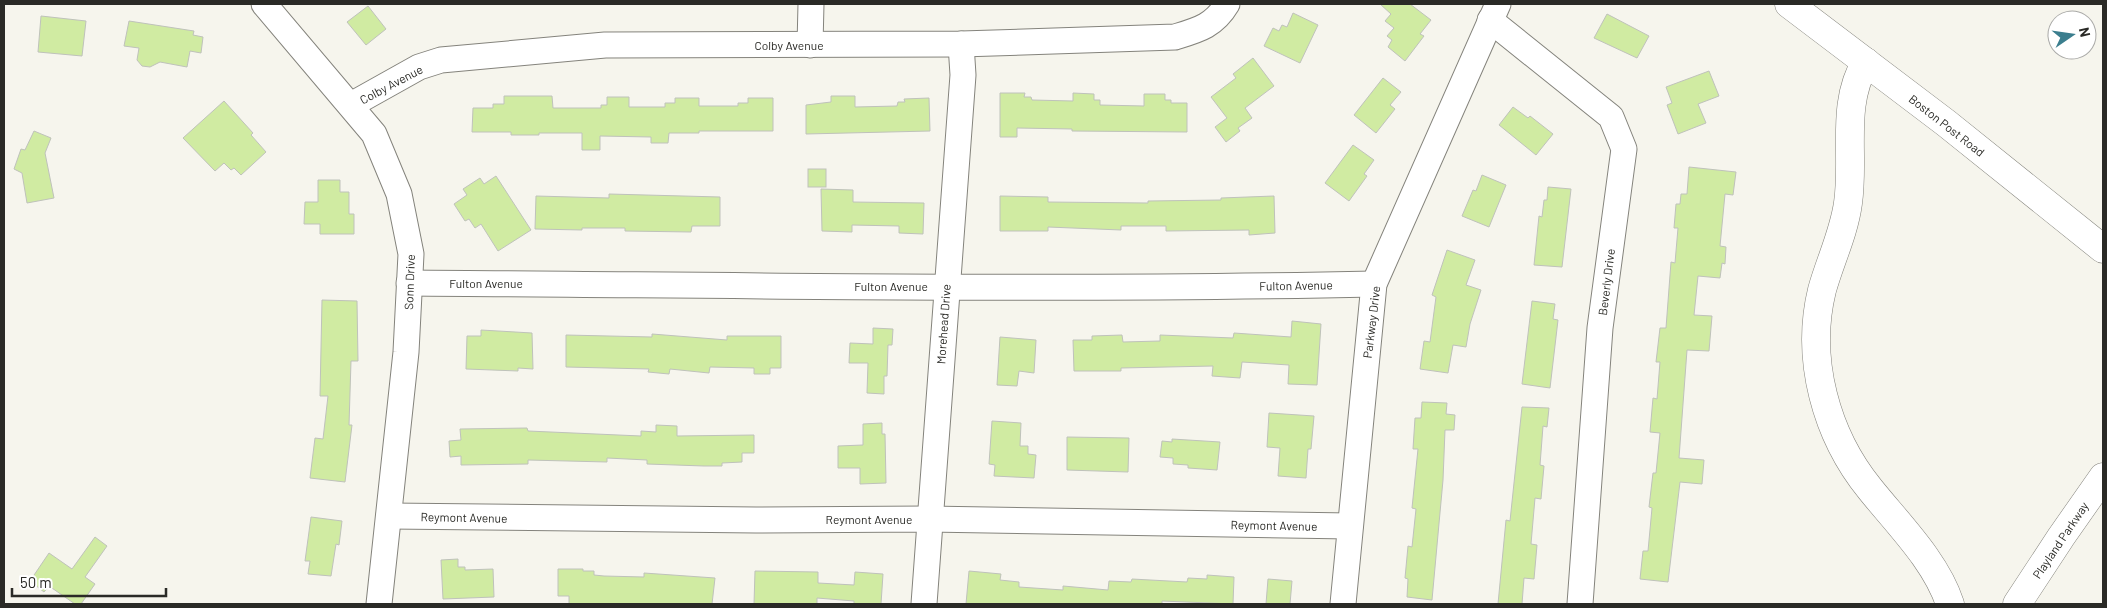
<svg xmlns="http://www.w3.org/2000/svg" width="2107" height="608" font-family="Barlow,sans-serif">
<style>
.building{fill:#d0eba2;stroke:#bfc2bb}
.lines{fill:none;stroke-linecap:round;stroke-linejoin:round}
.street-casing{stroke:#84837c;stroke-width:27}
.secondary-casing{stroke:#84837c;stroke-width:29}
.primary-casing{stroke:#84837c;stroke-width:29}
.street{stroke:#fff;stroke-width:25}
.secondary{stroke:#fff;stroke-width:28}
.primary{stroke:#fff;stroke-width:28}
.labels{text-anchor:middle;dominant-baseline:central;stroke-width:4.5;stroke-linejoin:round;paint-order:stroke}
.street-label{font-size:12px;fill:#2a2a26;stroke:#fff}
</style>
<rect width="100%" height="100%" fill="#f6f5ed"/>
<g class="building">
<polygon points="1380,4 1410,4 1431,20 1420,34 1424,36 1405,61 1388,47 1392,40 1387,36 1394,28 1385,21 1391,14"/>
<polygon points="368,6 386,29 366,45 347,22"/>
<polygon points="1293,13 1318,25 1300,63 1264,46 1273,28 1279,31 1282,25 1287,27"/>
<polygon points="1607,14 1649,36 1637,58 1594,38"/>
<polygon points="41,16 86,21 82,56 38,52"/>
<polygon points="129,21 194,31 193,35 203,37 201,53 190,51 187,67 160,62 150,67 142,66 137,60 139,48 124,46"/>
<polygon points="1253,58 1274,86 1245,108 1252,118 1238,128 1240,131 1226,142 1215,127 1227,118 1211,97 1236,78 1233,74"/>
<polygon points="1709,71 1719,96 1698,104 1706,123 1678,134 1667,105 1672,103 1666,87"/>
<polygon points="1383,78 1401,92 1390,105 1395,109 1376,133 1354,115"/>
<polygon points="1000,93 1025,93 1024,97 1031,97 1032,100 1073,101 1073,93 1094,94 1094,100 1100,100 1100,105 1144,106 1144,94 1165,94 1165,100 1171,100 1171,103 1187,103 1187,132 1072,131 1072,129 1017,128 1017,137 1000,137"/>
<polygon points="504,96 552,96 553,108 601,108 601,105 607,105 607,97 629,97 629,107 665,107 665,103 675,103 675,98 699,98 699,106 738,106 738,103 748,103 748,98 773,98 773,131 699,131 699,133 669,133 668,143 651,143 651,137 600,136 600,150 582,150 582,133 539,133 539,135 511,135 511,132 472,132 473,108 493,108 493,104 504,104"/>
<polygon points="831,96 855,96 855,107 897,106 898,102 905,102 904,99 929,98 930,131 806,134 806,105 831,102"/>
<polygon points="224,101 253,133 251,135 266,152 241,175 234,168 231,170 224,163 215,171 183,138"/>
<polygon points="1513,107 1528,118 1530,116 1553,134 1536,155 1499,125"/>
<polygon points="34,131 51,138 45,153 54,198 27,203 22,173 14,169 21,149 25,150"/>
<polygon points="1353,145 1374,160 1364,174 1367,176 1349,201 1325,183"/>
<polygon points="1689,167 1736,172 1733,195 1725,194 1720,246 1726,247 1725,264 1722,263 1720,278 1698,276 1694,315 1712,316 1709,351 1687,350 1679,458 1704,460 1702,484 1680,482 1668,582 1640,579 1643,551 1648,551 1652,508 1649,507 1653,473 1656,473 1660,433 1650,432 1653,398 1657,399 1660,362 1656,362 1660,328 1666,328 1671,262 1675,263 1678,228 1674,228 1676,204 1680,204 1681,194 1687,194"/>
<rect x="808" y="169" width="18" height="18"/>
<polygon points="1482,175 1506,185 1489,227 1462,216 1473,190 1476,191"/>
<polygon points="496,176 531,230 498,251 481,224 475,228 469,219 465,221 454,204 467,195 463,189 480,178 484,184"/>
<polygon points="318,180 340,180 340,192 349,192 349,214 354,214 354,234 320,234 320,224 304,224 305,202 318,202"/>
<polygon points="1548,187 1571,189 1562,267 1534,265 1539,216 1542,217 1544,200 1547,200"/>
<polygon points="821,189 853,190 853,202 924,203 923,234 899,233 899,226 852,225 852,232 822,231"/>
<polygon points="609,194 720,197 720,226 692,226 691,232 625,231 625,228 582,228 582,230 535,229 536,196 609,198"/>
<polygon points="1000,196 1048,197 1048,202 1148,203 1148,201 1221,200 1221,198 1274,196 1275,233 1249,235 1249,230 1166,231 1166,226 1121,226 1121,230 1048,227 1048,231 1000,231"/>
<polygon points="1447,250 1475,260 1466,285 1481,290 1470,324 1466,347 1453,345 1448,373 1420,369 1424,341 1430,342 1436,297 1432,295"/>
<polygon points="322,300 357,301 358,361 351,361 349,425 352,425 345,482 310,478 315,438 323,439 328,396 320,396"/>
<polygon points="1532,301 1555,304 1553,319 1558,320 1550,388 1522,384"/>
<polygon points="1292,321 1321,324 1317,385 1288,384 1289,365 1242,362 1240,378 1212,376 1213,366 1121,368 1121,371 1074,371 1073,340 1092,340 1092,336 1122,335 1123,342 1160,341 1160,335 1233,338 1234,333 1291,337"/>
<polygon points="873,328 893,329 892,345 888,345 887,376 884,376 884,394 867,393 868,363 849,363 850,343 873,344"/>
<polygon points="481,330 532,333 533,369 518,368 518,371 466,369 467,336 481,336"/>
<polygon points="652,334 727,340 727,336 781,336 781,368 770,368 770,374 754,374 754,368 710,367 709,373 670,369 669,374 648,372 649,369 566,367 566,335 652,337"/>
<polygon points="1000,337 1036,340 1034,373 1019,371 1017,386 997,385"/>
<polygon points="1422,402 1447,403 1446,414 1455,415 1454,430 1445,430 1443,480 1432,600 1407,597 1408,579 1405,578 1408,546 1412,547 1416,509 1412,508 1418,449 1413,449 1415,418 1421,418"/>
<polygon points="1522,407 1549,408 1547,427 1543,426 1540,465 1544,466 1541,499 1535,498 1531,544 1537,545 1534,579 1524,578 1522,604 1498,604 1506,520 1510,521"/>
<polygon points="1269,413 1314,416 1311,449 1308,449 1306,478 1278,476 1280,448 1267,447"/>
<polygon points="992,421 1021,423 1020,446 1028,446 1028,454 1036,455 1034,478 994,476 995,465 989,464"/>
<polygon points="882,423 882,434 885,434 886,483 860,484 860,468 838,468 838,446 863,445 863,424"/>
<polygon points="656,425 677,426 677,436 754,435 754,453 742,453 742,462 722,463 722,466 704,466 647,464 647,460 607,458 607,462 528,460 528,464 461,465 461,456 450,457 449,441 461,440 460,429 527,428 528,431 641,436 641,431 656,432"/>
<polygon points="1067,437 1129,438 1128,472 1067,470"/>
<polygon points="1172,439 1220,442 1217,470 1188,468 1188,465 1173,464 1173,458 1160,457 1162,441 1172,442"/>
<polygon points="311,517 342,521 339,545 336,544 331,576 308,574 310,561 305,561"/>
<polygon points="95,537 107,546 85,577 95,584 81,604 75,604 49,586 44,592 30,581 49,553 72,569"/>
<polygon points="458,559 458,567 465,567 465,570 493,569 494,597 443,599 441,560"/>
<polygon points="558,569 583,569 583,571 594,571 594,575 604,576 644,577 644,573 715,578 712,604 569,604 569,596 558,596"/>
<polygon points="755,571 818,572 818,583 854,585 855,572 883,574 881,604 854,604 854,601 817,598 817,604 754,604"/>
<polygon points="969,571 1001,574 1000,580 1019,582 1019,587 1063,590 1063,586 1108,590 1109,581 1131,582 1132,579 1187,582 1188,578 1207,579 1207,575 1234,577 1233,604 1162,601 1162,604 966,604"/>
<polygon points="1268,579 1292,581 1290,604 1266,604"/>
</g>
<g class="lines">
<defs>
<g id="street">
<polyline points="264,4 374,134 399,194 411,254 406,352 379,604"/>
<polyline points="1490,20 1611,117 1624,149 1600,328 1580,604"/>
<polyline points="810,45 811,4"/>
<path d="M351,105l68,-38 22,-7 164,-15 356,-1 214,-7c23,-7 39,-11 52,-33"/>
<path d="M409,283c322,2 643,8 965,1"/>
<polyline points="389,516 756,520 928,519 1350,526"/>
<polyline points="924,604 963,75 961,44"/>
<polyline points="1343,604 1374,284 1498,4"/>
</g>
<polyline id="secondary" points="2017,604 2061,537 2103,477"/>
<g id="primary">
<polyline points="1789,4 1946,123 2103,249"/>
<path d="M1866,62c-26,42 -11,94 -18,141 -4,30 -18,58 -26,87 -17,69 4,145 48,199 28,35 66,72 80,115"/>
</g>
</defs>
<use href="#street" class="street-casing"/>
<use href="#secondary" class="secondary-casing"/>
<use href="#primary" class="primary-casing"/>
<use href="#street" class="street"/>
<use href="#secondary" class="secondary"/>
<use href="#primary" class="primary"/>
</g>
<g class="labels">
<g class="street-label">
<text x="789" y="45">Colby Avenue</text>
<text transform="translate(391 84) rotate(-28)">Colby Avenue</text>
<text transform="translate(1947 125) rotate(38)">Boston Post Road</text>
<text transform="translate(409 282) rotate(-88)">Sonn Drive</text>
<text transform="translate(1606 282) rotate(-83)">Beverly Drive</text>
<text x="486" y="283">Fulton Avenue</text>
<text transform="translate(1296 285) rotate(-1)">Fulton Avenue</text>
<text x="891" y="286">Fulton Avenue</text>
<text transform="translate(1371 322) rotate(-83)">Parkway Drive</text>
<text transform="translate(943 324) rotate(-86)">Morehead Drive</text>
<text transform="translate(464 517) rotate(1)">Reymont Avenue</text>
<text x="869" y="519">Reymont Avenue</text>
<text transform="translate(1274 525) rotate(1)">Reymont Avenue</text>
<text transform="translate(2060 540) rotate(-56)">Playland Parkway</text>
</g>
</g>
<rect width="2107" height="608" fill="none" stroke="#2a2a26" stroke-width="10"/>
<g transform="translate(2072 35) rotate(77)"><circle r="24" fill="#ffffff" stroke="#aaaaa8"/>
<path d="M0-4L9 19L0 12L-9 19Z" fill="#3b7e8e"/>
<text y="-8" font-size="14" font-weight="bold" text-anchor="middle" fill="#2a2a26">N</text>
</g>
<path d="M12 588v8h154v-8" fill="none" stroke="#2a2a26" stroke-width="2.5"/>
<text x="20" y="588" font-size="15" fill="#2a2a26" stroke="#ffffff" stroke-width="4" paint-order="stroke">50 m</text>
</svg>
